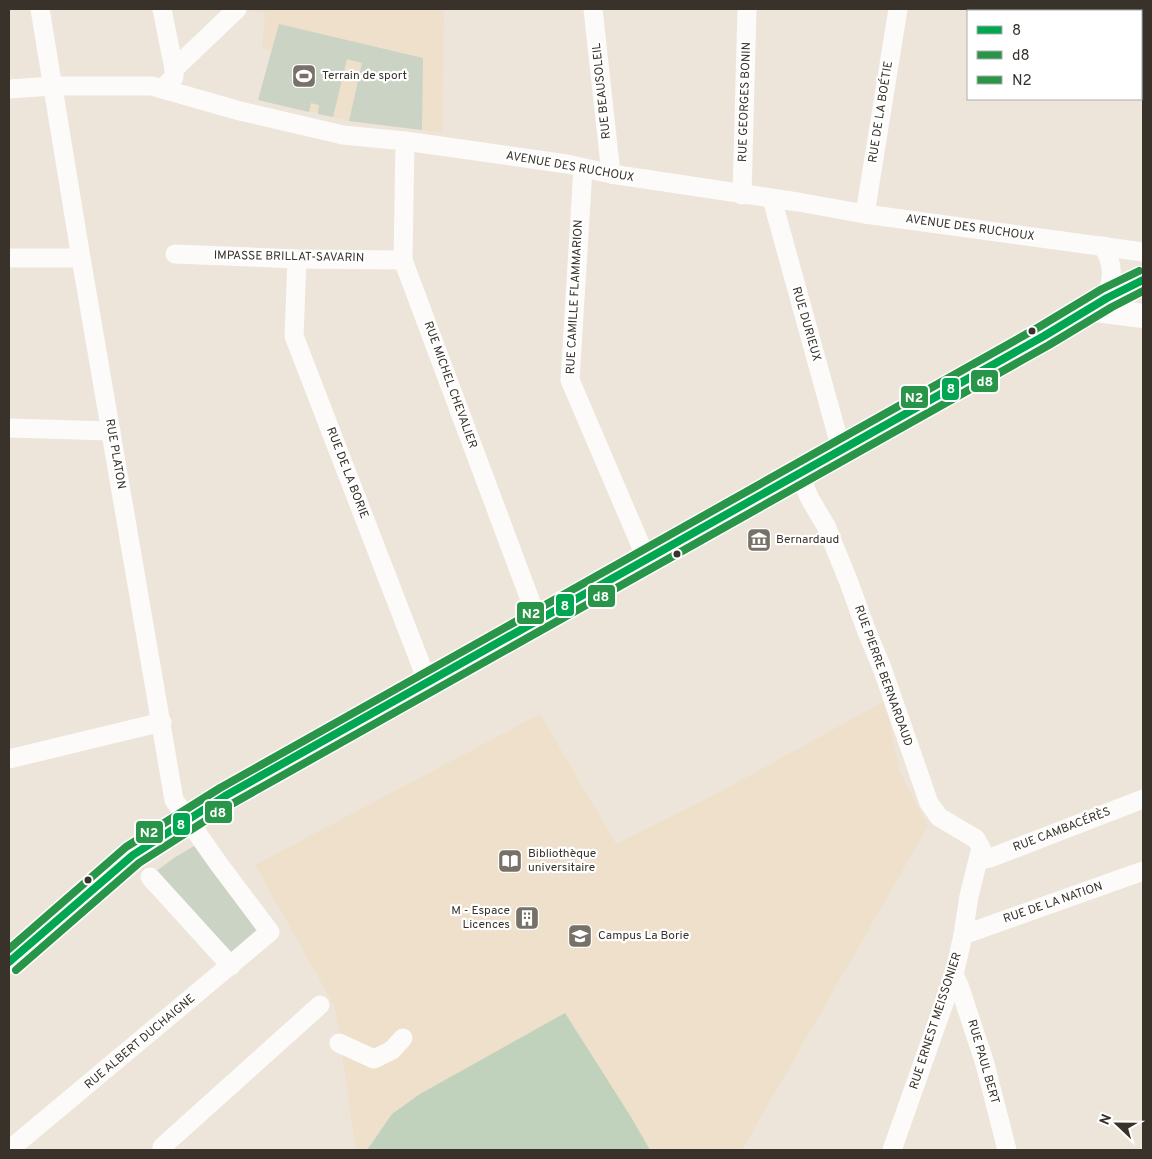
<svg xmlns="http://www.w3.org/2000/svg" width="1152" height="1159" font-family="Overpass,sans-serif">
<style>
.built{fill:#efe0cc}
.green{fill:#cad3c4}
.forest{fill:#c0d2bb}
.lines{fill:none;stroke-linecap:round;stroke-linejoin:round}
.minor{stroke:#fcfbf9;stroke-width:19}
.tertiary{stroke:#fcfbf9;stroke-width:24}
.bus-1-casing{stroke:#fff;stroke-width:11}
.bus-2-casing{stroke:#fff;stroke-width:11}
.bus-3-casing{stroke:#fff;stroke-width:11}
.bus-1{stroke:#00a650;stroke-width:8}
.bus-2{stroke:#289548;stroke-width:8}
.bus-3{stroke:#289548;stroke-width:8}
.bus-dot{fill:#38322a;stroke:#fff;stroke-width:2}
.labels{text-anchor:middle;dominant-baseline:central;stroke-width:4.5;stroke-linejoin:round;paint-order:stroke}
.poi-label{font-size:12px;fill:#38322a;stroke:#fff;text-anchor:start}
.street-label{font-size:12px;fill:#38322a;stroke:#fff}
.line-badge{stroke:#fff;stroke-width:2}
.badge-label{font-size:14px;text-anchor:middle;font-weight:bold;fill:#fff}
</style>
<rect width="100%" height="100%" fill="#ede5d9"/>
<g class="built">
<polygon points="249,9 444,9 442,133 349,121 258,100 271,52 262,47 265,13 247,11"/>
<polygon points="885,701 900,772 928,826 742,1150 356,1150 335,1007 255,865 540,714 616,844 710,797"/>
</g>
<g class="green">
<polygon points="279,24 423,58 422,130 349,121 362,63 347,59 333,117 318,114 319,105 311,103 309,112 258,100"/>
<polygon points="194,846 256,930 230,953 155,872 174,858"/>
</g>
<polygon class="forest" points="565,1013 631,1117 650,1150 367,1150 392,1114 420,1094"/>
<g class="lines">
<g class="minor">
<polyline points="162,9 174,69"/>
<polyline points="593,9 611,174"/>
<polyline points="163,88 174,77 174,69 237,9"/>
<polyline points="9,89 52,86 152,86 240,111 343,135 405,141 567,164 611,174 798,202 865,214 1143,252"/>
<polyline points="405,141 403,260 538,621"/>
<polyline points="583,168 570,380 647,560"/>
<polyline points="742,195 747,9"/>
<polyline points="772,199 841,449"/>
<polyline points="865,214 898,9"/>
<path d="M1103,246c12,21 9,31 4,52"/>
<polyline points="175,254 297,259 403,260"/>
<polyline points="9,258 81,258"/>
<polyline points="297,259 294,336 428,683"/>
<polyline points="9,428 111,431"/>
<polyline points="799,474 810,499 826,526 848,580 867,632 882,668 929,803 939,817 976,839 981,848 969,896 963,935 954,975 892,1150"/>
<polyline points="9,759 162,722"/>
<polyline points="979,860 990,858 1143,799"/>
<polyline points="150,877 231,966"/>
<polyline points="963,935 1143,871"/>
<polyline points="954,975 959,985 985,1064 1007,1150"/>
<polyline points="339,1043 374,1059 392,1050 403,1038"/>
<polyline points="162,1147 320,1005"/>
<polyline points="9,1150 270,932 218,863 174,800 81,258 40,9"/>
</g>
<g class="tertiary">
<polyline points="1089,309 1143,316"/>
<polyline points="9,962 133,855 225,796 647,560 799,474 841,449 1044,336 1107,298 1143,280"/>
</g>
<defs>
<polyline id="bus-1" points="9,962 133,855 225,796 1044,336 1107,298 1143,280"/>
<polyline id="bus-2" points="16,970 139,863 230,805 1049,345 1112,307 1143,291"/>
<polyline id="bus-3" points="9,949 126,847 220,788 1039,327 1102,289 1139,271"/>
</defs>
<use href="#bus-1" class="bus-1-casing"/>
<use href="#bus-2" class="bus-2-casing"/>
<use href="#bus-3" class="bus-3-casing"/>
<use href="#bus-1" class="bus-1"/>
<use href="#bus-2" class="bus-2"/>
<use href="#bus-3" class="bus-3"/>
</g>
<defs>
<symbol id="stadium-square" viewBox="-11 -11 22 22"><rect x="-9" y="-9" width="18" height="18" rx="4" fill="#777167" stroke="#fff"/><path d="M0-5a6.5 5 0 1 0 0 10a6.5 5 0 1 0 0-10ZM-3.5-1.8h7v3.6h-7Z" fill="#fff"/></symbol>
<symbol id="museum-square" viewBox="-11 -11 22 22"><rect x="-9" y="-9" width="18" height="18" rx="4" fill="#777167" stroke="#fff"/><path d="M0-6L6-3V-2H-6V-3ZM-5-1h2V3h-2ZM-1-1h2V3h-2ZM3-1h2V3H3ZM-6 4H6V6H-6Z" fill="#fff"/></symbol>
<symbol id="library-square" viewBox="-11 -11 22 22"><rect x="-9" y="-9" width="18" height="18" rx="4" fill="#777167" stroke="#fff"/><path d="M-6-4Q-3-5.5-.7-3.5V5Q-3 3-6 4ZM6-4Q3-5.5 .7-3.5V5Q3 3 6 4Z" fill="#fff"/></symbol>
<symbol id="building-square" viewBox="-11 -11 22 22"><rect x="-9" y="-9" width="18" height="18" rx="4" fill="#777167" stroke="#fff"/><path d="M-4-6H4V6H1V3H-1V6H-4ZM-2.5-4.3h1.7v1.8h-1.7ZM.8-4.3h1.7v1.8H.8ZM-2.5-1h1.7V.8h-1.7ZM.8-1h1.7V.8H.8Z" fill="#fff"/></symbol>
<symbol id="university-square" viewBox="-11 -11 22 22"><rect x="-9" y="-9" width="18" height="18" rx="4" fill="#777167" stroke="#fff"/><path d="M0-5L7-2L0 1L-7-2ZM-4 1L0 2.5L4 1V4Q0 6-4 4Z" fill="#fff"/></symbol>
</defs>
<g fill-rule="evenodd">
<use href="#stadium-square" x="290" y="62" width="28" height="28"/>
<use href="#museum-square" x="745" y="526" width="28" height="28"/>
<use href="#library-square" x="496" y="847" width="28" height="28"/>
<use href="#building-square" x="513" y="904" width="28" height="28"/>
<use href="#university-square" x="566" y="922" width="28" height="28"/>
</g>
<g class="bus-dot">
<circle cx="1032" cy="331" r="4.5"/>
<circle cx="677" cy="554" r="4.5"/>
<circle cx="88" cy="880" r="4.5"/>
</g>
<g class="labels">
<g class="poi-label">
<text x="322" y="76">Terrain de sport</text>
<text x="776" y="540">Bernardaud</text>
<text x="528" y="854">Bibliothèque<tspan x="528" dy="14">universitaire</tspan></text>
<text x="510" y="911" text-anchor="end">M - Espace<tspan x="510" dy="14">Licences</tspan></text>
<text x="598" y="936">Campus La Borie</text>
</g>
<g class="street-label">
<text transform="translate(602 91) rotate(-96)">RUE BEAUSOLEIL</text>
<text transform="translate(745 102) rotate(-88)">RUE GEORGES BONIN</text>
<text transform="translate(881 112) rotate(-81)">RUE DE LA BOÉTIE</text>
<text transform="translate(570 167) rotate(10)">AVENUE DES RUCHOUX</text>
<text transform="translate(970 228) rotate(8)">AVENUE DES RUCHOUX</text>
<text transform="translate(289 257) rotate(1)">IMPASSE BRILLAT-SAVARIN</text>
<text transform="translate(575 297) rotate(-87)">RUE CAMILLE FLAMMARION</text>
<text transform="translate(806 324) rotate(74)">RUE DURIEUX</text>
<text transform="translate(450 385) rotate(70)">RUE MICHEL CHEVALIER</text>
<text transform="translate(115 454) rotate(80)">RUE PLATON</text>
<text transform="translate(347 473) rotate(69)">RUE DE LA BORIE</text>
<text transform="translate(883 676) rotate(70)">RUE PIERRE BERNARDAUD</text>
<text transform="translate(1062 830) rotate(-21)">RUE CAMBACÉRÈS</text>
<text transform="translate(1053 903) rotate(-19)">RUE DE LA NATION</text>
<text transform="translate(936 1021) rotate(-72)">RUE ERNEST MEISSONIER</text>
<text transform="translate(140 1042) rotate(-40)">RUE ALBERT DUCHAIGNE</text>
<text transform="translate(983 1062) rotate(74)">RUE PAUL BERT</text>
</g>
</g>
<g class="line-badge">
<rect x="970" y="369" width="29" height="24" rx="5" fill="#289548"/>
<rect x="941" y="377" width="19" height="24" rx="5" fill="#00a650"/>
<rect x="900" y="385" width="29" height="24" rx="5" fill="#289548"/>
<rect x="587" y="584" width="29" height="24" rx="5" fill="#289548"/>
<rect x="555" y="593" width="20" height="24" rx="5" fill="#00a650"/>
<rect x="516" y="601" width="29" height="24" rx="5" fill="#289548"/>
<rect x="204" y="800" width="29" height="24" rx="5" fill="#289548"/>
<rect x="172" y="812" width="19" height="24" rx="5" fill="#00a650"/>
<rect x="135" y="820" width="29" height="24" rx="5" fill="#289548"/>
</g>
<g class="badge-label">
<text x="985" y="386">d8</text>
<text x="951" y="393">8</text>
<text x="914" y="402">N2</text>
<text x="601" y="601">d8</text>
<text x="565" y="610">8</text>
<text x="531" y="618">N2</text>
<text x="218" y="817">d8</text>
<text x="181" y="829">8</text>
<text x="149" y="837">N2</text>
</g>
<rect width="1152" height="1159" fill="none" stroke="#38322a" stroke-width="20"/>
<rect x="967" y="10" width="175" height="90" fill="#ffffff" stroke="#afadaa"/>
<rect x="977" y="26" width="25" height="8" fill="#00a650" stroke="#afadaa"/>
<text x="1012" y="35" font-size="15" fill="#38322a">8</text>
<rect x="977" y="51" width="25" height="8" fill="#289548" stroke="#afadaa"/>
<text x="1012" y="60" font-size="15" fill="#38322a">d8</text>
<rect x="977" y="76" width="25" height="8" fill="#289548" stroke="#afadaa"/>
<text x="1012" y="85" font-size="15" fill="#38322a">N2</text>
<g transform="translate(1117 1124) rotate(292)" stroke="#ffffff" stroke-width="4" paint-order="stroke">
<path d="M0-4L9 19L0 12L-9 19Z" fill="#38322a"/>
<text y="-8" font-size="14" font-weight="bold" text-anchor="middle" fill="#38322a">N</text>
</g>
</svg>
